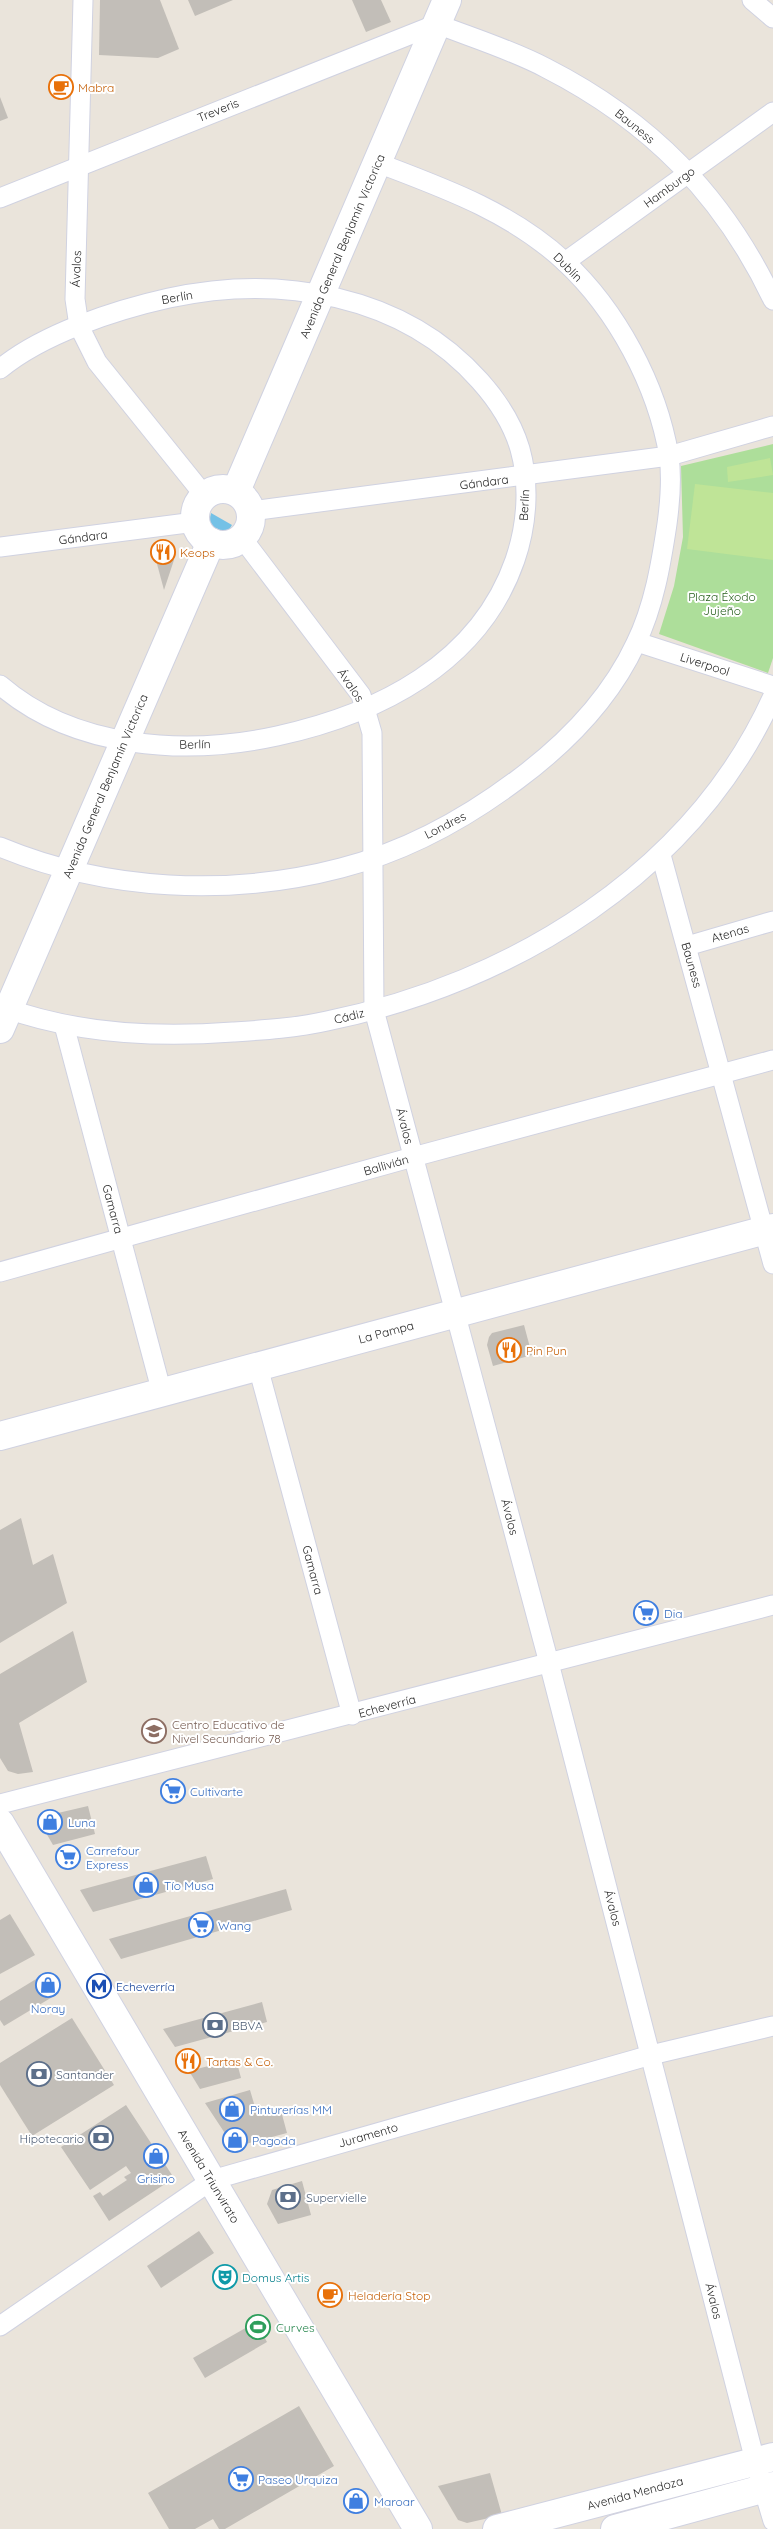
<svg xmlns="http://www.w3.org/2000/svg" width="773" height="2529" font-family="Quicksand,sans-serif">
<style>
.green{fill:#adde9a}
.pitch{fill:#bfe497}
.water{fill:#74c1e6}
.building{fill:#c2beb8}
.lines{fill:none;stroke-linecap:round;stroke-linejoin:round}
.street-casing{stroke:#d0d2e1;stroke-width:21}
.secondary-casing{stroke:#d0d2e1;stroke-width:30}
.street{stroke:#fff;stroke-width:19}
.secondary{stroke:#fff;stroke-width:28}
.labels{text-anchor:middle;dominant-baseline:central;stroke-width:4;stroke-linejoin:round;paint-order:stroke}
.food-label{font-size:12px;fill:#c56008;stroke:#fff;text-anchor:start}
.street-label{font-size:12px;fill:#282828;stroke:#fff}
.park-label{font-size:12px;fill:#28601e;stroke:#fff}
.shop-label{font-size:12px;fill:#366cbe;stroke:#fff;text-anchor:start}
.education-label{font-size:12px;fill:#785e54;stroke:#fff;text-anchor:start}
.transit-label{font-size:12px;fill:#164399;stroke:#fff;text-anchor:start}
.service-label{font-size:12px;fill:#4e5e75;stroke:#fff;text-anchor:start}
.culture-label{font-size:12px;fill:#0d838f;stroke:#fff;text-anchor:start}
.leisure-label{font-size:12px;fill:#27864d;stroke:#fff;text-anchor:start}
</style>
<rect width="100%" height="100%" fill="#eae4db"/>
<polygon class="green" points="773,444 773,658 768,673 659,634 674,586 683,537 681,466"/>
<g class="pitch">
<polygon points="770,458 773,475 728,482 727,467"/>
<polygon points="695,484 773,493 773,560 687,549"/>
</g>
<path class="water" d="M211,513l21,12 -3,5 -13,3c-6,-5 -7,-12 -5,-20z"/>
<g class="building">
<polygon points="100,0 160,0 179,49 158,58 99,55"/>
<polygon points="188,0 233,0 195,16"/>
<polygon points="352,0 381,0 391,22 366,32"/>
<polygon points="0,97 8,118 0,121"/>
<polygon points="153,549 168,549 174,560 164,590"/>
<polygon points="524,1325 532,1355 493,1366 487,1345 489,1337 492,1333"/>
<polygon points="21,1518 33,1565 53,1554 67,1603 0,1643 0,1530"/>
<polygon points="73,1631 87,1682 19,1723 33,1772 18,1774 8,1771 0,1758 0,1674"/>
<polygon points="88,1806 95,1834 53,1845 41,1824 45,1816"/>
<polygon points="206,1856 213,1879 93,1912 80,1890"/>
<polygon points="286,1889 292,1910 121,1959 109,1939"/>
<polygon points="10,1914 35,1955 0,1974 0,1920"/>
<polygon points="46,1973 59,1993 4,2026 0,2020 0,2001"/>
<polygon points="262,2002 267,2022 175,2047 163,2029"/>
<polygon points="72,2018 114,2085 32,2136 0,2085 0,2063"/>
<polygon points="236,2059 241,2078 200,2089 189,2071"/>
<polygon points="250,2090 257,2114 280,2107 287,2133 234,2147 205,2103"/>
<polygon points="126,2105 172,2175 169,2177 171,2180 109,2221 93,2196 100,2192 103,2196 127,2180 124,2177 131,2173 126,2166 90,2190 61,2147"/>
<polygon points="302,2181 311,2215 278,2224 267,2204 272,2190"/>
<polygon points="199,2231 214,2253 161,2288 147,2266"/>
<polygon points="256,2322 267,2342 205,2378 193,2358"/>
<polygon points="299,2406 334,2466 225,2529 219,2529 213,2519 195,2529 169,2529 148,2493"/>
<polygon points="490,2473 502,2515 467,2523 458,2520 438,2486"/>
</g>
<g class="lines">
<defs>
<g id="street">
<polyline points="83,0 75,299 79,326 97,362 204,495"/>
<polyline points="752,0 773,18"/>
<path d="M0,198l437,-174c36,14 75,26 109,44 104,53 177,127 227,232"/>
<polyline points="565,262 773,112"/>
<path d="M0,369c42,-35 115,-59 169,-71 110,-24 234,-4 311,83 17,19 33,44 40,68 10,36 7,76 -5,111 -36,104 -137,154 -238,176 -92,20 -203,13 -277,-51"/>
<polyline points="251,511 669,456 773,426"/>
<polyline points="242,538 361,695 372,733 374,1010 549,1663 755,2461 773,2521"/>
<polyline points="0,547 195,522"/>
<polyline points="637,642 773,686"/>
<path d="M0,847c106,44 230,50 341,21 63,-16 124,-49 176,-88 50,-37 93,-81 119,-137 18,-37 25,-79 31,-119 3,-22 5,-46 2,-68 -12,-71 -52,-146 -105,-195 -53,-49 -120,-73 -186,-98"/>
<polyline points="661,855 773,1264"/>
<polyline points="687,946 773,921"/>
<path d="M0,1006c74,28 155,32 233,26 31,-2 63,-4 94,-11 186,-38 366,-148 446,-325"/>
<polyline points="64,1025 162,1393"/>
<polyline points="0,1272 413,1157 773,1060"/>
<polyline points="258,1367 352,1715"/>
<polyline points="0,1804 773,1605"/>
<polyline points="0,2326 212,2180 651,2055 773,2026"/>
</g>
<g id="secondary">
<circle cx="223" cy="517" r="28"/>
<polyline points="236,491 447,0"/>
<polyline points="0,1029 211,542"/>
<polyline points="0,1436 773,1228"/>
<polyline points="0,1823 418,2529"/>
<polyline points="497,2529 773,2457"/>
<polyline points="615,2529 773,2486"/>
</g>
</defs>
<use href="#street" class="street-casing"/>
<use href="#secondary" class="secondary-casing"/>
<use href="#street" class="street"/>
<use href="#secondary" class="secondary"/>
</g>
<defs>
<symbol id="cafe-ring" viewBox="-11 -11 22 22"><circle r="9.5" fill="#fff" stroke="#e8710a" stroke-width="1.5"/><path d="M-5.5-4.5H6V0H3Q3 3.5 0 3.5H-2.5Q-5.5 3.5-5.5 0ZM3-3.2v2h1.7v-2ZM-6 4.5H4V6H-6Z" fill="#e8710a"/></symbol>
<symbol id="restaurant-ring" viewBox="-11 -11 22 22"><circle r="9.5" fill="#fff" stroke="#e8710a" stroke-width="1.5"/><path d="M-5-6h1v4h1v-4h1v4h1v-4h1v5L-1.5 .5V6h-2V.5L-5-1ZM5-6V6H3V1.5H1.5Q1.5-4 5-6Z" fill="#e8710a"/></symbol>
<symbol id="supermarket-ring" viewBox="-11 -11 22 22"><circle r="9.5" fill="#fff" stroke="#3f7fe0" stroke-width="1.5"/><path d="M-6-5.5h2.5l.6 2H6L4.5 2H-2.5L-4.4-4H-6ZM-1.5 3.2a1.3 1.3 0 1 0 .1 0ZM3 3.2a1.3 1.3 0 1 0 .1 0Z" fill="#3f7fe0"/></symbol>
<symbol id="school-ring" viewBox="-11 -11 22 22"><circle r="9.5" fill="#fff" stroke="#8d6e63" stroke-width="1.5"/><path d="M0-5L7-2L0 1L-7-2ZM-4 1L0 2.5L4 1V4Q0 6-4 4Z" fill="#8d6e63"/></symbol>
<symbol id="shop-ring" viewBox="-11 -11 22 22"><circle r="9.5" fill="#fff" stroke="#3f7fe0" stroke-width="1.5"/><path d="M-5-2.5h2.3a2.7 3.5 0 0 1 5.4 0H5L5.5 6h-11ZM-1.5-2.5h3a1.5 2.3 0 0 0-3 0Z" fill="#3f7fe0"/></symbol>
<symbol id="metro-ring" viewBox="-11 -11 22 22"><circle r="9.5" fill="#fff" stroke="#1a4fb4" stroke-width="1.5"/><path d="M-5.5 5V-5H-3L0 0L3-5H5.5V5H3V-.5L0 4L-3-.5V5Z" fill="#1a4fb4"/></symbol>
<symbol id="bank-ring" viewBox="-11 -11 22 22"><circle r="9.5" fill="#fff" stroke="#5c6f8a" stroke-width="1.5"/><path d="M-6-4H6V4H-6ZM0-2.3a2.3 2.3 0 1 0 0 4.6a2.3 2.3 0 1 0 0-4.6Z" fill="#5c6f8a"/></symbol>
<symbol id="theatre-ring" viewBox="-11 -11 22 22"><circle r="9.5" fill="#fff" stroke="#0f9aa8" stroke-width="1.5"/><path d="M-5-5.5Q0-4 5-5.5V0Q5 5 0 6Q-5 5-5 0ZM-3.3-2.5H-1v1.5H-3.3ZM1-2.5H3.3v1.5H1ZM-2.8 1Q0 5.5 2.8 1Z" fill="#0f9aa8"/></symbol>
<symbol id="stadium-ring" viewBox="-11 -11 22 22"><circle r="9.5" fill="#fff" stroke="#2e9e5b" stroke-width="1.5"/><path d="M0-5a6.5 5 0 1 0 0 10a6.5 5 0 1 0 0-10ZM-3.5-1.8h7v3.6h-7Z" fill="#2e9e5b"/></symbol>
</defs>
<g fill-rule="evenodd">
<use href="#cafe-ring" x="47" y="73" width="28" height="28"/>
<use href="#restaurant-ring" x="149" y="538" width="28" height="28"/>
<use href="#restaurant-ring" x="495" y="1336" width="28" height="28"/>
<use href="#supermarket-ring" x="632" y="1599" width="28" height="28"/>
<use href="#school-ring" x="140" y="1717" width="28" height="28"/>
<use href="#supermarket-ring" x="159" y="1777" width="28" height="28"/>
<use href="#shop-ring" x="36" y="1808" width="28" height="28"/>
<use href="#supermarket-ring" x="54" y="1843" width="28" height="28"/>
<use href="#shop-ring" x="132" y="1871" width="28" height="28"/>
<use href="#supermarket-ring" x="187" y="1911" width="28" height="28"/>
<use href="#shop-ring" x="34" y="1971" width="28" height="28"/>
<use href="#metro-ring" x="85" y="1972" width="28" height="28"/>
<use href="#bank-ring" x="201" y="2011" width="28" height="28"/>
<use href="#restaurant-ring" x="174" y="2047" width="28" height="28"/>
<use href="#bank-ring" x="25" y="2060" width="28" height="28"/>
<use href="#shop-ring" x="218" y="2095" width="28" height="28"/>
<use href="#bank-ring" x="87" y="2124" width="28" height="28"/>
<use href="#shop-ring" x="221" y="2126" width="28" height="28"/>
<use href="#shop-ring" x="142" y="2142" width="28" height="28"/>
<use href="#bank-ring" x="274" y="2183" width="28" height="28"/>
<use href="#theatre-ring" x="211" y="2263" width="28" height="28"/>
<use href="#cafe-ring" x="316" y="2281" width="28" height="28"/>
<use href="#stadium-ring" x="244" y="2313" width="28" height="28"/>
<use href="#supermarket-ring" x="227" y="2465" width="28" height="28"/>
<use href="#shop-ring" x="342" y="2487" width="28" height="28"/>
</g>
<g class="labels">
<g class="food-label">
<text x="78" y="87">Mabra</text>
<text x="180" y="552">Keops</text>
<text x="526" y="1350">Pin Pun</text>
<text x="206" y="2061">Tartas &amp; Co.</text>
<text x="348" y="2295">Heladería Stop</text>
</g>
<g class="street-label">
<text transform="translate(218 110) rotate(-22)">Treveris</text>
<text transform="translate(635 126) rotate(39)">Bauness</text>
<text transform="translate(669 187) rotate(-36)">Hamburgo</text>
<text transform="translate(342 246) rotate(-67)">Avenida General Benjamín Victorica</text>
<text transform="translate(568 267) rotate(45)">Dublín</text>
<text transform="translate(76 269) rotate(-88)">Ávalos</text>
<text transform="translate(177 297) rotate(-10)">Berlín</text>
<text transform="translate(484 482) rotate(-7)">Gándara</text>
<text transform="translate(524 505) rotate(-87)">Berlín</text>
<text transform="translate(83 537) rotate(-7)">Gándara</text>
<text transform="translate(705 664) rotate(18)">Liverpool</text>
<text transform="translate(351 685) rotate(56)">Ávalos</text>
<text transform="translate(195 744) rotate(-1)">Berlín</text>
<text transform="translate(105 786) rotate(-67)">Avenida General Benjamín Victorica</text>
<text transform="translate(445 825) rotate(-27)">Londres</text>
<text transform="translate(730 933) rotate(-16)">Atenas</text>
<text transform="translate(692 965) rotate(74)">Bauness</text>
<text transform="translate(349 1016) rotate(-14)">Cádiz</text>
<text transform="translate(405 1126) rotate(75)">Ávalos</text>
<text transform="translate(386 1165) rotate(-16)">Ballivián</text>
<text transform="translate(113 1209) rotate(75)">Gamarra</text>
<text transform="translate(386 1332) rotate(-15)">La Pampa</text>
<text transform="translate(510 1517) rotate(75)">Ávalos</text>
<text transform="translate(313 1570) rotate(75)">Gamarra</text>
<text transform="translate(387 1706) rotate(-15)">Echeverría</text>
<text transform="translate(613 1908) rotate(75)">Ávalos</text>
<text transform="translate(368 2135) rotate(-16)">Juramento</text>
<text transform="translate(209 2176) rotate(59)">Avenida Triunvirato</text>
<text transform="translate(714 2301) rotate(76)">Ávalos</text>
<text transform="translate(635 2493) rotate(-15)">Avenida Mendoza</text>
</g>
<g class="park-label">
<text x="722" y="596">Plaza Éxodo<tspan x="722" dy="14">Jujeño</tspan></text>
</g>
<g class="shop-label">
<text x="664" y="1613">Dia</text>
<text x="190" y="1791">Cultivarte</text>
<text x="68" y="1822">Luna</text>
<text x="86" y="1850">Carrefour<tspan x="86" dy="14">Express</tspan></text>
<text x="164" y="1885">Tío Musa</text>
<text x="218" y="1925">Wang</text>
<text x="48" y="2008" text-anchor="middle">Noray</text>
<text x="250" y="2109">Pinturerías MM</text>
<text x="252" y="2140">Pagoda</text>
<text x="156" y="2178" text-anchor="middle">Grisino</text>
<text x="258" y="2479">Paseo Urquiza</text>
<text x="374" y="2501">Maroar</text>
</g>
<g class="education-label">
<text x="172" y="1724">Centro Educativo de<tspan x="172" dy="14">Nivel Secundario 78</tspan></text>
</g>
<g class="transit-label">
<text x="116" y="1986">Echeverría</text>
</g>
<g class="service-label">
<text x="232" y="2025">BBVA</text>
<text x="56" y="2074">Santander</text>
<text x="84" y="2138" text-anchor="end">Hipotecario</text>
<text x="306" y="2197">Supervielle</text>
</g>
<g class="culture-label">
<text x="242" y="2277">Domus Artis</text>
</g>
<g class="leisure-label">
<text x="276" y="2327">Curves</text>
</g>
</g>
</svg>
